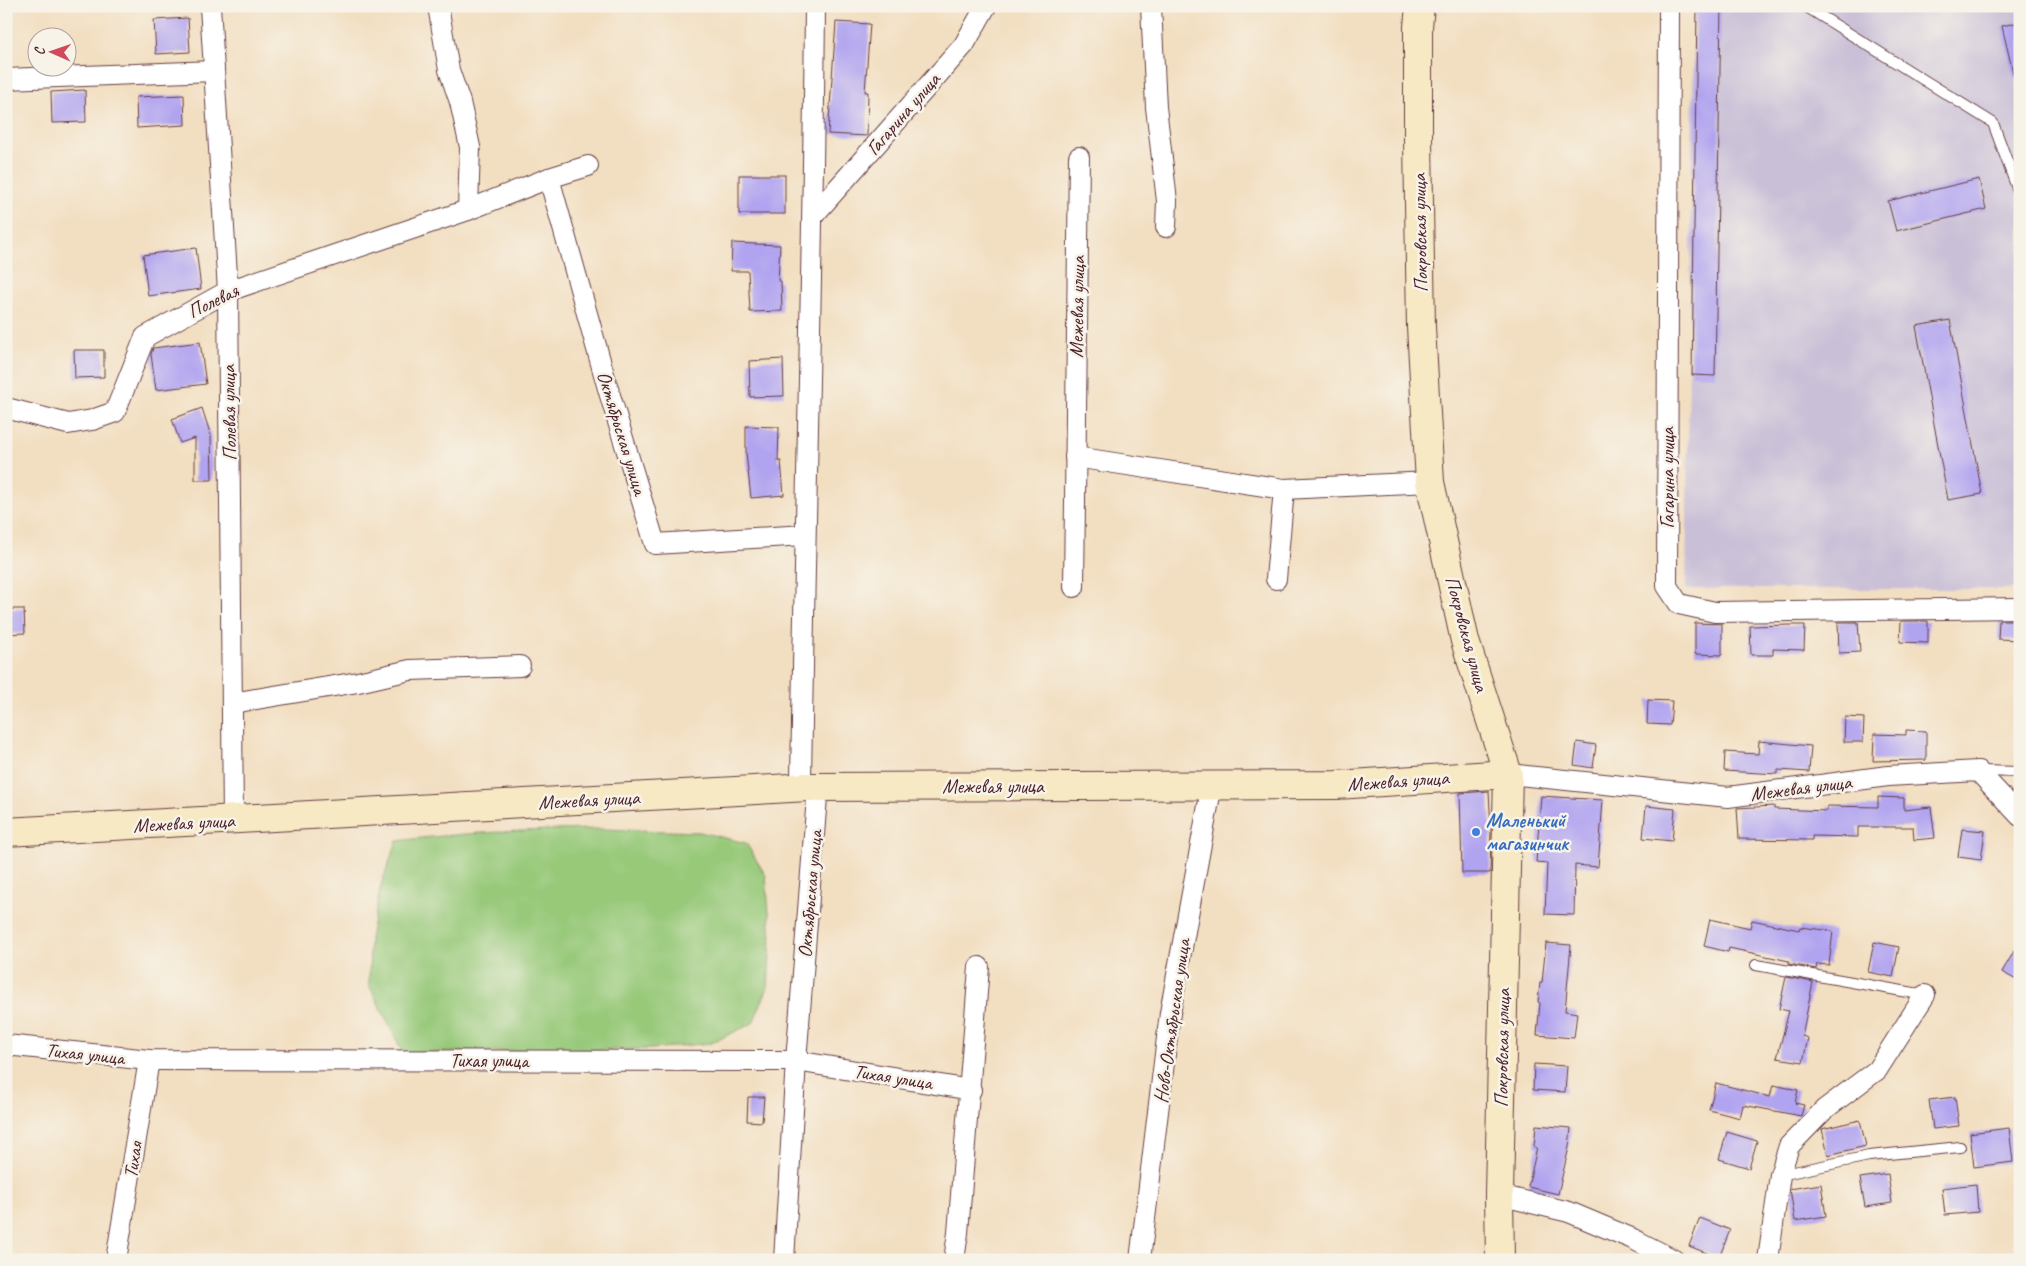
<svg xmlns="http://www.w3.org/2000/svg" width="2026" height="1266" font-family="Caveat,sans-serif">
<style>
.industrial{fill:#c9bfd7}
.green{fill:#97c979;stroke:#707452}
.building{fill:#b0a3f0}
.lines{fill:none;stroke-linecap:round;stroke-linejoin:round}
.lane-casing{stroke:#633c41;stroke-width:12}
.street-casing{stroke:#633c41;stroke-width:22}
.secondary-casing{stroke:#633c41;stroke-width:30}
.lane{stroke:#fff;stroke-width:10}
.street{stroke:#fff;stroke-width:20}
.secondary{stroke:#f7e9c3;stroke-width:28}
.shop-dot{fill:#3f7fe0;stroke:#f7f3e8;stroke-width:2}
.labels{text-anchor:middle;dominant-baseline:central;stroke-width:5;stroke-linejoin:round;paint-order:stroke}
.street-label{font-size:20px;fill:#4a1f2b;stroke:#f7f3e8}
.shop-label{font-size:20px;font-weight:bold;fill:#366cbe;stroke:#f7f3e8;text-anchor:start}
</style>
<rect width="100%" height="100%" fill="#f7f3e8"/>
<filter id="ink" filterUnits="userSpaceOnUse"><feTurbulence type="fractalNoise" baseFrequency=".02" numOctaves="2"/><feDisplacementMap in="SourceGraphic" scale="10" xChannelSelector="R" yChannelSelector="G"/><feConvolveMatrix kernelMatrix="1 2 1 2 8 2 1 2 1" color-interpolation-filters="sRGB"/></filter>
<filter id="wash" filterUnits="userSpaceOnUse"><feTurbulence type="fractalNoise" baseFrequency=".0096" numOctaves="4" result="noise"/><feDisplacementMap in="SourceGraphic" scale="20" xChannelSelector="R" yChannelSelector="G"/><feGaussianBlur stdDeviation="1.12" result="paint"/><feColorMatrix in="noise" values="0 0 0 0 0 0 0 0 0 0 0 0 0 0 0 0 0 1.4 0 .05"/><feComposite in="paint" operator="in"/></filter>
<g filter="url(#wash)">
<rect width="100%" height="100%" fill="#f2dec0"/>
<polygon class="industrial" points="1694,6 2020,6 2020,589 1686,589"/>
<path class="green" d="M603,829l97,3 46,11 20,33 5,62 -3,49 -15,36 -42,20 -59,6 -249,4 -34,-68 1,-47 11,-53 16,-44c68,-9 137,-11 206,-12z"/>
<g id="blocks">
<g class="building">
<polygon points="1697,6 1721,6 1715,376 1692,375"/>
<polygon points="188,18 190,52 156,54 154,20"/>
<polygon points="836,22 870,24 865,92 868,92 867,136 828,134"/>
<polygon points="2020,22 2020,76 2014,77 2002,26"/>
<polygon points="85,90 86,122 52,123 51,92"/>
<polygon points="184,95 185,125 137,128 136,97"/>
<rect x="739" y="175" width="46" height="39"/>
<polygon points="1979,179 1986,209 1896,231 1888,201"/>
<polygon points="732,243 780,245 778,281 781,281 782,311 750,312 748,271 731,271"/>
<polygon points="196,248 201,289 148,296 143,255"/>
<polygon points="1950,320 1982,494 1948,500 1916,326"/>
<polygon points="200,342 206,384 156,390 151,354 153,348"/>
<polygon points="74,350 104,350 104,377 75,378"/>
<polygon points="783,359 784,396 750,397 749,361"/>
<polygon points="202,408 211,436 212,480 195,480 195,438 180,443 172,419"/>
<polygon points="746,426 779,427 778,461 781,461 784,495 751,498 746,453"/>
<polygon points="6,609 24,609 25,633 6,634"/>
<polygon points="1999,620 2020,620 2020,640 1998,639"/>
<polygon points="1901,621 1928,621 1928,643 1900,642"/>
<polygon points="1838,622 1858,622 1860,652 1839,653"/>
<polygon points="1695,623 1722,624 1722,655 1695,654"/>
<polygon points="1791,625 1805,625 1804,650 1773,649 1773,655 1751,655 1750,626"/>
<polygon points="1648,700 1672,701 1670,725 1647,724"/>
<polygon points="1845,717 1864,718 1863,742 1844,742"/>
<polygon points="1906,730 1926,731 1926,760 1873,761 1874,734 1906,735"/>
<polygon points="1759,741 1811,746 1809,772 1778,770 1778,774 1724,771 1725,752 1758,754"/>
<polygon points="1577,742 1596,745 1593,768 1574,765"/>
<polygon points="1489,791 1491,830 1490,873 1462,873 1460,793"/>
<polygon points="1541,796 1603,800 1598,867 1575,865 1574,915 1545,914 1547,863 1536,862"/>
<polygon points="1878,797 1904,798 1904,810 1931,807 1935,838 1914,840 1913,827 1858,827 1858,837 1812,836 1812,840 1739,839 1737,808 1774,806 1774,809 1827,811 1827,806 1878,807"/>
<polygon points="1646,806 1675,809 1672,841 1643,838"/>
<polygon points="1962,829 1985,831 1981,860 1958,857"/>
<polygon points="1710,919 1750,928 1752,920 1799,930 1800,927 1833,931 1829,965 1817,964 1816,969 1789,964 1789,961 1729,948 1728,952 1704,946"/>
<polygon points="2020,941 2020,982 2002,972"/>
<polygon points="1874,942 1899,947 1893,977 1868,972"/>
<polygon points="1546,943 1571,945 1565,1011 1577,1013 1574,1038 1537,1035 1540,1003 1538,1002 1540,983 1542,983"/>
<polygon points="1786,977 1813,982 1802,1036 1808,1038 1803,1062 1777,1058 1789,1011 1779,1009"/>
<polygon points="1534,1064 1567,1066 1565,1092 1533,1090"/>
<polygon points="1716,1083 1770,1097 1773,1085 1798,1090 1795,1103 1804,1105 1801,1116 1743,1105 1740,1118 1709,1110"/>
<polygon points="748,1097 764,1097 762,1122 747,1121"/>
<polygon points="1955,1097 1959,1126 1933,1129 1929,1100"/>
<polygon points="1860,1120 1866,1146 1828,1155 1822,1129"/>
<polygon points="1536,1125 1571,1128 1569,1147 1558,1194 1528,1187 1537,1148 1534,1147"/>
<polygon points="2009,1128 2013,1162 1974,1167 1970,1133"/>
<polygon points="1727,1132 1757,1141 1749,1168 1719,1159"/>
<polygon points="1888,1174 1892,1203 1865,1207 1860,1178"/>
<polygon points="1821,1184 1826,1216 1795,1221 1790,1189"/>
<polygon points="1976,1184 1978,1212 1945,1215 1942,1188"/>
<polygon points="1700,1218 1730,1230 1719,1258 1689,1246"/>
</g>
</g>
</g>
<g filter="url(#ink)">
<use href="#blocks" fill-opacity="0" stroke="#633c41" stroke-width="1"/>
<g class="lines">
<defs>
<g id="lane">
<polyline points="1805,6 1993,123 2020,196"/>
<polyline points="1979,771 2020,772"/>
<polyline points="1756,965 1925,995"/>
<polyline points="1780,1175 1869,1156 1960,1147"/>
</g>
<g id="street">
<polyline points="210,6 228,291 233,820"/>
<polyline points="438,6 449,70 460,102 470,147 468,210"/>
<polyline points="1151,6 1156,107 1167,201 1166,227"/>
<polyline points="1669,6 1667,586 1679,604 1715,612 2020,608"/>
<polyline points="6,79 214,71"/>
<polyline points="549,178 609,392 655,544 805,535"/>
<polyline points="813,216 964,45 986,6"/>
<polyline points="6,408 68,424 92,420 115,412 145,337 228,291 468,210 549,178 588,166"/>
<polyline points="1075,457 1284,489 1430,482"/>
<polyline points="1276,579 1284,489"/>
<polyline points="1074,587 1079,157"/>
<polyline points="232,703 358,682 410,670 520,666"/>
<polyline points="1508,774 1728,797 1888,776 1978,771 2020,816"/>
<polyline points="6,1045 149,1060 796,1061 971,1090"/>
<polyline points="1499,1195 1569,1212 1633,1239 1674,1260"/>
<polyline points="116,1260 149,1060"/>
<path d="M784,1260l12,-199 21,-264 -16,-16c4,-259 12,-517 14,-775"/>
<polyline points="954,1260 958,1233 979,967"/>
<polyline points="1140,1260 1170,1013 1212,784"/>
<polyline points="1768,1260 1780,1175 1789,1146 1825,1109 1877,1070 1925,995"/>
</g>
<g id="secondary">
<polyline points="1420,6 1418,27 1418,139 1421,327 1430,482 1465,641 1508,774 1499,1195 1500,1260"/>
<polyline points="6,832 808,787 1336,785 1508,774"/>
</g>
</defs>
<use href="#lane" class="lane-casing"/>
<use href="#street" class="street-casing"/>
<use href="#secondary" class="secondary-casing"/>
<use href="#lane" class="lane"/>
<use href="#street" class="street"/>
<use href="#secondary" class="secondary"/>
</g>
</g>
<circle class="shop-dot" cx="1476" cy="832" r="5"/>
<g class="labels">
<g class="street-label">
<text transform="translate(903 114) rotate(-49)">Гагарина улица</text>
<text transform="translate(1420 233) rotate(-91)">Покровская улица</text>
<text transform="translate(213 301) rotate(-26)">Полевая</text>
<text transform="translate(1077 307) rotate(-89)">Межевая улица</text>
<text transform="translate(229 413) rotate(-91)">Полевая улица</text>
<text transform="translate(622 433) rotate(73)">Октябрьская улица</text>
<text transform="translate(1667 478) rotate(-90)">Гагарина улица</text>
<text transform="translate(1467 634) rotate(75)">Покровская улица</text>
<text transform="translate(1398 781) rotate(-4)">Межевая улица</text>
<text x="993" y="786">Межевая улица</text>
<text transform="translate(1801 788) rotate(-7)">Межевая улица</text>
<text transform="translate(589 800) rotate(-3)">Межевая улица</text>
<text transform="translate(184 823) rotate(-3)">Межевая улица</text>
<text transform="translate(810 894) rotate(-85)">Октябрьская улица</text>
<text transform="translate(1172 1021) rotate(-82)">Ново-Октябрьская улица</text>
<text transform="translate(1502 1048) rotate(-89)">Покровская улица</text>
<text transform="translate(85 1054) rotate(6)">Тихая улица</text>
<text x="489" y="1060">Тихая улица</text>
<text transform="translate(893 1077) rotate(9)">Тихая улица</text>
<text transform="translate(133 1160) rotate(-81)">Тихая</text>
</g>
<g class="shop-label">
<text x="1486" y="820">Маленький<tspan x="1486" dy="23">магазинчик</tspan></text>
</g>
</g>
<rect width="2026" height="1266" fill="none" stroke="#f7f3e8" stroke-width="25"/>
<g transform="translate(52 52) rotate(272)"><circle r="24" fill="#f7f3e8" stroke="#b29e9c"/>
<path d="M0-4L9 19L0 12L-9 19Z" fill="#d1495b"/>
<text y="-8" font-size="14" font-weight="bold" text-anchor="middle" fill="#4a1f2b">С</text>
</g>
</svg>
